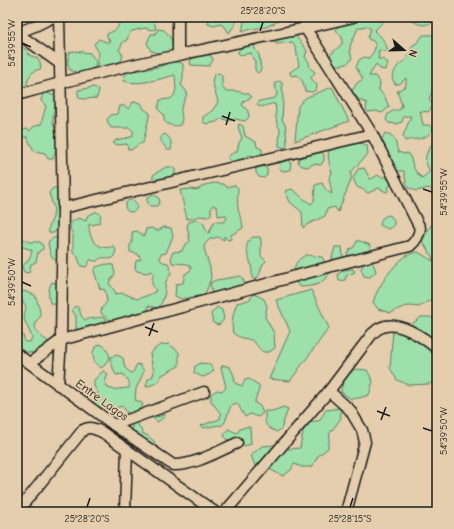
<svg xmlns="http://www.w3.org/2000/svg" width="454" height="529" font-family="'Comic Neue',sans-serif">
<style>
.green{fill:#9de0ab;stroke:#5c7e64}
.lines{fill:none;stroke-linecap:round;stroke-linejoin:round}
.street-casing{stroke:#1c1c1c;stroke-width:13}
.street{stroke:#e4cead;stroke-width:10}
.ticks{fill:none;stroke:#1c1c1c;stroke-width:1.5}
.labels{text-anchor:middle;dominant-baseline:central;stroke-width:3.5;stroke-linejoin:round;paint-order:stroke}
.street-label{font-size:12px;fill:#1c1c1c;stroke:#e4cead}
.neatline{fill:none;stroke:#1c1c1c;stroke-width:1.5}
.ticks-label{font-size:10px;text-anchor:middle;fill:#1c1c1c}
</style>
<rect width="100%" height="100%" fill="#e4cead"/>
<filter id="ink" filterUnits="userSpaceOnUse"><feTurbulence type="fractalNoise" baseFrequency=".025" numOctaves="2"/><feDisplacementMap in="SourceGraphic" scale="8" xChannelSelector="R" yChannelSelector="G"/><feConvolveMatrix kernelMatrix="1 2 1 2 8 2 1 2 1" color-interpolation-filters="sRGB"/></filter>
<g filter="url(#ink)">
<g class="green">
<path d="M120,17c11,0 24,-2 34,3l2,9 -5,1 -6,-2 -13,3 -3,3 -2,6 -4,2 -4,8 4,5 -2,6 -19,8 -5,-2 2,-14 -5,-9 5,-5 7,3h4l-1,-2 -2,-3v-3c11,-5 11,-4 13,-17z"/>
<polygon points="209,17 218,17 222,20 225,18 225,17 237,17 236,23 229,33 226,28 221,24 214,26 208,24"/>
<polygon points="245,17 287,17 266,27 251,29 242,32"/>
<path d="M363,17h19v6l-8,8c8,5 12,12 14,20l-3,1 -4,-2 -3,1 1,4 -1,4h5l5,4 -2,7 -6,-1 -4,-5 -7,12h6l5,6 -1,8 6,7 4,10 -7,6 -6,-2 -8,1 -2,-2 1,-7 -8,-3 -7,-9 5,-8 6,-4 -7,-12 3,-7 5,-3 5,1 5,-7 2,-6 -4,-5h-3l-1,-3 3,-8 -5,-3 -8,2 -8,18v5l2,7c-5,8 -9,7 -18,7l-4,-4 1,-7 11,-10v-7l-6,-7 4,-7 14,-2z"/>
<path d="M406,17h28l1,4c-13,7 -17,3 -29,-4z"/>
<path d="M158,29l6,1c17,17 9,28 -13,21l-4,-8 4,-9h4z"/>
<path d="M295,32c1,8 9,12 12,19l-2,6 4,5 1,6 5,4 -4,6 6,7 -1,5 -4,2 -7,-1 -2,-9 -6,-7 -5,1 -2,-2v-2l9,-6 -3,-17 -4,-7 -16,2 -1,-4z"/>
<path d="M423,35h11l3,3v23h-1l1,20 -2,1c-2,5 -3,12 -6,17l4,7 -5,6 -8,-1 3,14h6l4,4c-8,13 -16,8 -28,12l-2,-5 8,-20h-7l-2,6 -6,2 -7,-1 -3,-3 2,-6 6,-4h6l2,-5 -5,-14 9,-5v-8l-6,6h-5l-3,-6c3,-8 5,-14 13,-17l8,-16 4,-2z"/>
<path d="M17,44l10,6 2,5 8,3 3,4 1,7c-11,1 -16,12 -13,22l-8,1 -3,-6 1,-20 -1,-5z"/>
<path d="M249,44h5l1,5 4,6 2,15 -3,3 -3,-3v-9l-2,-2 -2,-6 -11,2 -2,-2c1,-6 6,-6 11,-9z"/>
<path d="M74,51l16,2 6,8 -1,6 -13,7 -12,-4c-3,-6 -3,-11 0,-18z"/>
<polygon points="207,54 212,57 213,60 209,66 191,65 190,62 191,59"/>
<path d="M172,62h8l3,2v15l-2,6 6,7c-1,6 -4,11 -6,16 -1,6 3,11 -1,17 -6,2 -12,0 -16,-4v-6l-6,-6 2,-9 10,-1 4,-3 2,-7 -1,-14c-15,4 -36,11 -51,6l-1,-3 5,-7c11,0 35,-4 44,-9z"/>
<polygon points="219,73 222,76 222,86 225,91 236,91 249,94 252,97 244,101 242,105 248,111 249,117 245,121 235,119 228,121 222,118 216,122 207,124 203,122 203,117 212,111 218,102 212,81 214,75"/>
<path d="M279,81l3,2 1,17 -1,20 3,4 1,7 1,14 -3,3 -5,-2v-2l1,-15c-6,-8 -3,-16 -5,-25 -6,-1 -11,4 -17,2l-1,-2 3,-3 15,-3 2,-3 -2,-12z"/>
<polygon points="94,87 99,90 97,98 84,99 79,98 78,93 78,90"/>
<polygon points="332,87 349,121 295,141 298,106 305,98"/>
<path d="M47,90v3l8,3c2,6 -2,15 -2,22 -1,6 3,10 3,15 1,9 0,19 -3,26h-5l-3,-6 -11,-2 -7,-14h-4l-6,3v-9l3,1c3,-3 6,-4 10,-1l3,-4 8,-3 5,-18 -5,-5 2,-8z"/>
<polygon points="133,102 141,103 144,109 150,113 143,143 139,144 131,150 128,149 127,144 118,145 113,143 116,140 131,137 133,136 133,131 130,128 111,128 108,123 107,119 111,115 118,114 120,106 125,106 129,109"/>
<path d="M239,124l4,2 2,10 11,6 1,5 5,2v5l-5,3 -7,-2 -17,8c-3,-2 -5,-3 -5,-7l9,-5 2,-8 3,-5 -4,-11z"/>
<path d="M385,133c11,2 10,9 13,19l6,2 4,-1c6,10 3,16 14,25l4,-3 4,-4c-7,-11 -5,-15 1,-26l5,-1 1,53 -3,-5 -5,-4 -13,3 -9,-4 -3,-16h-7c-6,-8 -7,-16 -15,-22l-1,-8z"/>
<path d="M164,134c6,2 9,10 7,16h-4c-2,-6 -11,-9 -3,-16z"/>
<path d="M356,142l11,3 1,9 -17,18v8l-13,32 -3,-5 -8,2 -2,7 -17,8 -5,4 -1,-16 -12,-10 -5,-11 7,-2c7,5 12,11 19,15l3,-3 1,-16 7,-2c2,5 5,9 10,11l-3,-16 3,-5c-9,-29 -2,-26 24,-31z"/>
<polygon points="319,150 324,155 324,160 321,165 313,164 308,167 302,166 298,162 300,156 303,153 310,154"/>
<polygon points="288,159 291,162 290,170 284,171 279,169 280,163 283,160"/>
<polygon points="261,164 267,169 267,175 264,178 259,177 256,173 256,166"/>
<polygon points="166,167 171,167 175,169 175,175 167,179 153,180 153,175"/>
<path d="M364,168l3,5 2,5 2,1 7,-4 2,2c5,-1 7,1 11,5l-1,4 -2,1 1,3 -3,2 -7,-4 -11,5 -6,-4 -5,-2 -4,-9 5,-9z"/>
<path d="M214,183l9,1 4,3 8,-2 3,3c0,7 -1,14 0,21 1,7 5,11 5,19l-12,7v4l-3,1 -4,-4v4l-6,-3 -8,2 -5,5 -1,4 6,20 1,10 -6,17 -24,4 -6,-3 1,-12 7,-1 2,-9 6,-4v-3l-4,-3 -15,-1 -1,-7 2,-4 9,-1 2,-5 6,-5 -3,-15 2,-4 7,-2 7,2 4,10 2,1 5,-11h10l3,-4 -2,-3 -7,1 -1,-9 -4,-2 -2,4v5l-2,3 -10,-1 -7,3h-5l-7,-29 11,-1 6,1 8,-5z"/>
<path d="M53,188h4c2,13 6,34 -3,45h-5l-1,-4 5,-12 1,-8 -5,-16z"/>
<polygon points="153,194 158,197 160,202 157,206 150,206 147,201 147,198"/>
<circle cx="131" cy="206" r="6"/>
<path d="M95,212h2l4,3 -2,8 -7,2 -3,-1c-1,15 10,28 25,22l2,5 -3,7 -4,1c-5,-2 -8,-2 -12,2h-4l-2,-2 -5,8 -5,-1 -4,-11 -4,-3v-18l-3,-5 1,-7 8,-4 7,3 1,-5z"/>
<path d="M390,215l4,6v5l-6,3 -8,-4c1,-7 3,-9 10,-10z"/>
<path d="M437,220v79l-7,1 -11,7c-14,-2 -15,-1 -28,6l-13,-4 -5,-7c5,-16 19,-36 33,-46 3,-2 8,-3 12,-4l15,9 -1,-5 -10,-15 9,-16z"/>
<path d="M164,227l7,1 2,8 -7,17 -5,1 -2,4 4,4 5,1 2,5 1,6c-8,9 -5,12 -7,22 -1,4 -3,8 -5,12l-11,-2v6c-5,2 -10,0 -16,2 -4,1 -7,5 -11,6 -8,3 -14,-1 -20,-7 0,-7 4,-7 6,-12 0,-3 -2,-8 -2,-11l-5,-1 -6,-18 2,-4 10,-3 7,1 2,9 -6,9 7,10 -1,1 8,-1 14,6 14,-5 5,-3c-4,-6 -6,-10 -2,-17l-2,-3 -5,2 -10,-2 -2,-3 1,-7 5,-2 -3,-5 -8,-2v-7l2,-2v-11l5,-1 7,5 2,-7 6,-1 5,3z"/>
<polygon points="17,237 22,237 23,239 30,242 40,242 43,246 43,249 38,252 36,262 31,264 29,273 24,272 22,267 30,258 32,250 23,247 17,247"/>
<path d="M55,237l11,10 -1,9 -8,5c-7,-3 -8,-12 -9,-19z"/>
<path d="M253,237h7l1,4v15l5,5c-7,6 -4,14 -11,19l-3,-2c0,-6 0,-11 -2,-17 -3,-9 -7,-17 3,-24z"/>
<path d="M357,241h3l10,4v5l-2,3c2,7 7,12 8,19l-6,5 -6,-1 -3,-7 3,-7 -14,-4 -3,-4 3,-5 4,-2z"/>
<polygon points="335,247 342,247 343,258 336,261 332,258"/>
<path d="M306,255l16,2 8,16c-9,12 -14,13 -29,14l-6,-5c-1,-14 -3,-19 11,-27z"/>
<polygon points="353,269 355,272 346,276 345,280 339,281 338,274 344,270"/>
<polygon points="241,276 245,284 245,287 222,299 212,293 210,283 216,280"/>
<path d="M52,282l6,2 1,11 -3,9 -6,-1c-2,-8 -2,-14 2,-21z"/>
<polygon points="311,290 329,328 290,381 269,379 290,331 276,300"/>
<path d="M23,291l12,4c2,6 5,13 5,19 0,6 0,2 -3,6 -6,9 4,17 11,21l-1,6 -9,8 -4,-2 -15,-2 -2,-2v-15l6,1 2,7h5l2,-5 -8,-18c1,-12 5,-11 -5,-22z"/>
<path d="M254,294l10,5 3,7 -2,11 9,16 1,15c-15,12 -16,-5 -24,-8 -7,-2 -12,-2 -18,-7 -2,-11 0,-20 4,-30l12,-3z"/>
<path d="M76,306c6,4 3,11 9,14 6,-2 12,-2 18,-3l3,3 -2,4 -6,1 -4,4 -5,-3 -8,4 -5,-1v-13l-4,-6 1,-2z"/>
<polygon points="217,307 222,310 224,319 219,325 213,323 211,314"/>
<polygon points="421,317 430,317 435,319 437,317 437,380 429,384 409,385 397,380 390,368 393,330 412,324"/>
<polygon points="100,344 105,347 110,356 105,365 101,368 94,362 93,352 95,348"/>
<polygon points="169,344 179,352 179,366 162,375 159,381 154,384 146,387 148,379 153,376 154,370 152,365 150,353 160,345"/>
<path d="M117,355l6,3 2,10 6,5 2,-1 4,-8 3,1 4,6 -8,18 -1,11 6,2 2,3 -5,5 -8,4 -4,-2 -3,-6c-11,3 -18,3 -29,-1v-4l4,-8 -4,-7v-6l9,-9 5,3 -3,8 3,6c8,3 13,0 21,0 2,-8 -3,-8 -6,-14l-7,1c-3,-4 -3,-10 -6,-15l1,-3z"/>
<polygon points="201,363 209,364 214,370 210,374 203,377 194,373 195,366"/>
<path d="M223,365l7,2 4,9 1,7 7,3 3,-6 4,-1 10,6c1,8 -4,10 -4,18l5,3 3,7 -5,4 -8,-3 -5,3 -8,-14 -6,2 -6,17 -4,4 -2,-1 -16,3 -3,-2 20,-7 1,-5 -10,-13v-7l6,-4 6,1 3,-4 -5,-19z"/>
<path d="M355,369l12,1 6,11 -4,14 -10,3 -8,1 -10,-7c1,-11 6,-16 14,-23z"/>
<path d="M284,407l4,2 -7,20 -4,3c-13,-6 -12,-7 -12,-21h7z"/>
<polygon points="340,408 341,418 330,433 328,448 318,456 312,467 302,467 294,464 291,470 283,476 269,469 255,466 251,455 262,446 274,445 287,449 300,448 303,431 312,421 319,421 326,410"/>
<polygon points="153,414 158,417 165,414 165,416 158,422 151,417 141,419 138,425 141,429 142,433 148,436 155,442 151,445 132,432 132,426 128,423"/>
<path d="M245,427h5l1,17c-14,5 -13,-1 -25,-5l-2,-4 4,-6 9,4 3,-4z"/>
</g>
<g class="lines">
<defs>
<g id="street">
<polyline points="178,17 178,55"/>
<polyline points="17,33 59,63"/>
<polyline points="17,33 37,25 53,17"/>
<path d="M17,95c53,-15 107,-29 162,-40 58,-13 117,-24 174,-38"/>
<polyline points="63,208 372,134"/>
<path d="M17,354l97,71 59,40c20,1 46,-14 64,-22"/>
<path d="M30,363l31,-23 275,-75 74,-19c6,-5 9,-10 10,-18l-48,-94 -66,-105 -1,-12"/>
<polyline points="58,385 61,340 63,208 59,17"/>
<polyline points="329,391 350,410 362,430 365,442 346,512"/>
<polyline points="114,425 204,392"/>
<path d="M17,512l66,-82c7,-4 12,-1 19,2l113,80"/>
<polyline points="125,512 127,450"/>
<path d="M225,512l104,-121 43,-57c3,-2 5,-5 8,-6 17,-9 45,10 57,21"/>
</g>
</defs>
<use href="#street" class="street-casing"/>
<use href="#street" class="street"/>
</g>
</g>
<path class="ticks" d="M260,31l3,-9M22,43l9,4M222,116l13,5M226,125l4,-13M423,189l9,3M22,282l9,4M145,327l13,5M149,336l5,-13M377,411l13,5M381,420l5,-13M423,428l9,3M87,507l3,-9M350,507l3,-9"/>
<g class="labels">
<g class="street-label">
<text transform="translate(102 400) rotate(36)">Entre Lagos</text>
</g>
</g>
<rect width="454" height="529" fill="none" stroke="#e4cead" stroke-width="44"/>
<g transform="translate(404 50) rotate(110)" stroke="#e4cead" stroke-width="3" paint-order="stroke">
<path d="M0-3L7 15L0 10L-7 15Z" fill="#1c1c1c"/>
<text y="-6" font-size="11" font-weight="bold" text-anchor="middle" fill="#1c1c1c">N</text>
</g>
<rect x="22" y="22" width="410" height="485" class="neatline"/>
<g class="ticks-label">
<text x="263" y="14">25°28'20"S</text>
<text transform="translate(11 43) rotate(-90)" y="4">54°39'55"W</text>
<text transform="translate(443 192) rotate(-90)" y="4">54°39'55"W</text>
<text transform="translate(11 282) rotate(-90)" y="4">54°39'50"W</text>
<text transform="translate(443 431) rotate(-90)" y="4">54°39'50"W</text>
<text x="87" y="522">25°28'20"S</text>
<text x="350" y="522">25°28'15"S</text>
</g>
</svg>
